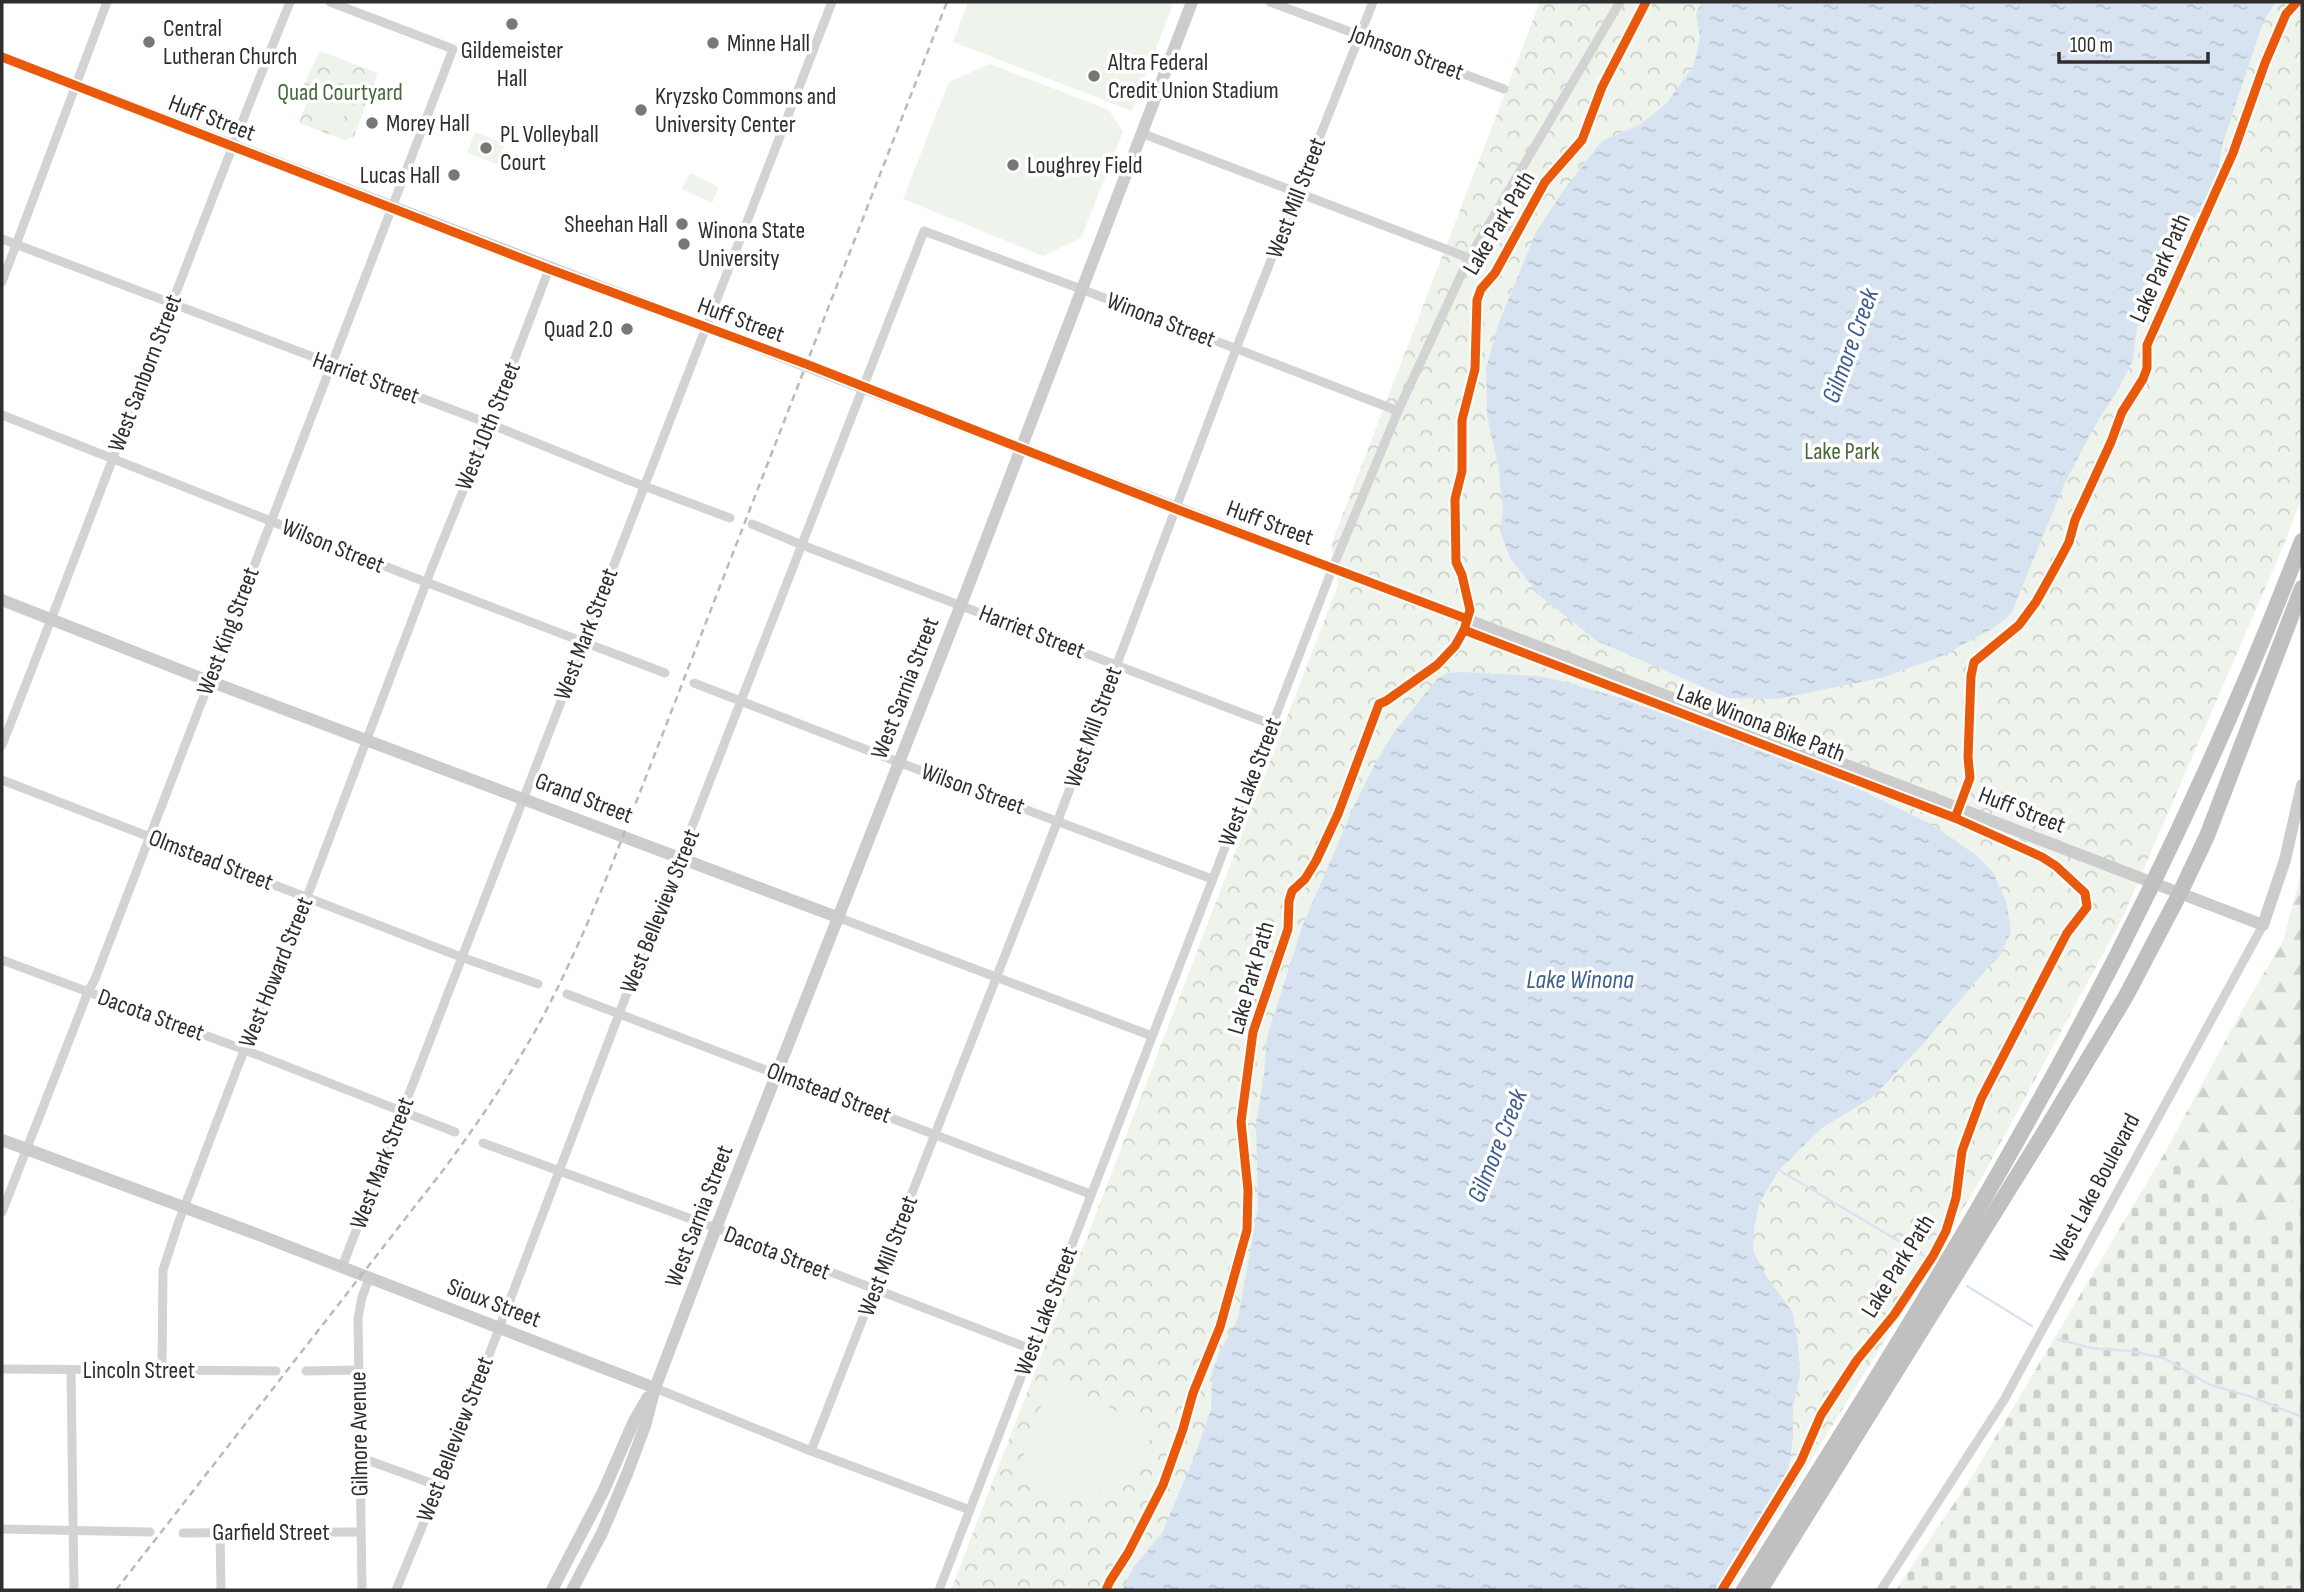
<svg xmlns="http://www.w3.org/2000/svg" width="2304" height="1592" font-family="'Sofia Sans Condensed',sans-serif">
<style>
.forest{fill:url(#forest-firs)}
.cemetery{fill:url(#cemetery-stones)}
.park{fill:url(#park-crowns)}
.pitch{fill:#eef4ec}
.water{fill:url(#water-ripples)}
.lines{fill:none;stroke-linecap:round;stroke-linejoin:round}
.stream{stroke:#d8e3f1;stroke-width:2.5}
.street{stroke:#d3d3d3;stroke-width:9}
.secondary{stroke:#ccc;stroke-width:12}
.highway{stroke:#c0c0c0;stroke-width:16}
.rail{stroke:#bababa;stroke-width:2.5;stroke-dasharray:7 5;stroke-linecap:butt}
.cycleway-casing{stroke:#fff;stroke-width:13}
.cycleway{stroke:#e8590c;stroke-width:9}
.poi-dot{fill:#777;stroke:#fff;stroke-width:2.5}
.labels{text-anchor:middle;dominant-baseline:central;stroke-width:7;stroke-linejoin:round;paint-order:stroke}
.poi-label{font-size:24px;fill:#2e2e2e;stroke:#fff;text-anchor:start}
.street-label{font-size:24px;fill:#2e2e2e;stroke:#fff}
.park-label{font-size:24px;fill:#48693c;stroke:#fff}
.water-label{font-size:26px;font-style:italic;fill:#3e5f8e;stroke:#fff}
</style>
<defs>
<pattern id="forest-firs" width="22" height="20" patternUnits="userSpaceOnUse" patternTransform="scale(1.75)"><rect width="22" height="20" fill="#eef4ec"/><path d="M5 1l3.5 6h-7zM16 11l3.5 6h-7z" fill="#ccd2cb"/></pattern>
<pattern id="cemetery-stones" width="16" height="16" patternUnits="userSpaceOnUse" patternTransform="scale(1.75)"><rect width="16" height="16" fill="#eef4ec"/><path d="M2 7V4a2 2 0 0 1 4 0v3zM10 15v-3a2 2 0 0 1 4 0v3z" fill="#ccd2cb"/></pattern>
<pattern id="park-crowns" width="20" height="18" patternUnits="userSpaceOnUse" patternTransform="scale(1.75)"><rect width="20" height="18" fill="#eef4ec"/><path d="M2 6a3 3 0 1 1 6 0M12 15a3 3 0 1 1 6 0" fill="none" stroke="#ccd2cb"/></pattern>
<pattern id="water-ripples" width="26" height="14" patternUnits="userSpaceOnUse" patternTransform="scale(1.75)"><rect width="26" height="14" fill="#d8e3f1"/><path d="M2 4q2-2 4 0t4 0M15 11q2-2 4 0t4 0" fill="none" stroke="#bac3cf"/></pattern>
</defs>
<rect width="100%" height="100%" fill="#fff"/>
<polygon class="forest" points="2302,869 2302,1186 2270,1233 2247,1227 2197,1176 2164,1154 2241,1012 2283,941"/>
<polygon class="cemetery" points="2164,1154 2197,1176 2247,1227 2270,1233 2302,1186 2302,1590 1896,1590 1973,1475"/>
<g class="park">
<polygon points="1540,2 2302,2 2302,496 2286,540 2123,917 1981,1179 1882,1345 1731,1590 951,1590 1338,585 1331,545"/>
<polygon points="320,51 378,73 353,139 349,137 347,141 299,123 311,92 302,88"/>
</g>
<g class="pitch">
<polygon points="968,2 1174,2 1132,111 953,42"/>
<polygon points="990,64 1109,110 1123,132 1081,238 1043,256 903,199 949,82"/>
<polygon points="320,100 347,110 341,124 314,114"/>
<polygon points="475,132 505,144 497,164 467,153"/>
<polygon points="690,173 719,187 712,203 682,189"/>
<polygon points="1051,1378 1156,1431 1124,1474 1087,1498 1034,1488 1018,1472"/>
</g>
<g class="water">
<polygon points="1701,2 2276,2 2263,22 2223,142 2215,183 2195,217 2152,282 2138,321 2133,360 2116,393 2097,422 2064,485 2011,614 1992,629 1942,656 1885,677 1778,699 1728,698 1597,641 1540,596 1510,558 1500,531 1503,511 1498,465 1487,415 1486,369 1498,325 1536,232 1565,188 1602,141 1639,125 1666,104 1694,65 1700,38 1696,15"/>
<polygon points="1463,672 1539,676 1573,684 1623,699 1713,732 1854,787 1929,823 1976,855 1993,872 2006,901 2011,932 1999,957 1984,972 1924,1043 1873,1097 1822,1128 1779,1170 1759,1204 1754,1229 1753,1251 1768,1279 1792,1311 1798,1341 1800,1375 1793,1408 1793,1436 1788,1473 1716,1590 1122,1590 1133,1568 1162,1533 1195,1455 1211,1410 1212,1373 1219,1353 1238,1319 1258,1207 1256,1124 1264,1076 1267,1037 1302,927 1355,804 1374,766 1392,735 1437,679 1447,673"/>
</g>
<g class="lines">
<g class="stream">
<polyline points="1779,1170 1924,1256"/>
<polyline points="1967,1286 2032,1326"/>
<polyline points="2058,1339 2091,1348 2130,1351 2164,1358 2208,1384 2249,1396 2302,1417"/>
</g>
<g class="street">
<polyline points="1270,2 1504,89"/>
<polyline points="1141,133 1469,258"/>
<polyline points="2,239 490,424 628,480 730,518"/>
<polyline points="2,282 107,2"/>
<polyline points="2,415 410,576 665,673"/>
<polyline points="752,524 802,545 1273,725"/>
<polyline points="694,683 898,762 1212,879"/>
<path d="M2,745c98,-247 188,-497 288,-743"/>
<polyline points="2,780 461,957 538,984"/>
<polyline points="837,917 1152,1036"/>
<polyline points="2,960 245,1050 455,1132"/>
<polyline points="567,994 1090,1194"/>
<polyline points="483,1143 716,1228 1031,1349"/>
<polyline points="2,1212 88,992 95,979 453,49 330,2"/>
<polyline points="342,1267 832,2"/>
<polyline points="2,1369 276,1371"/>
<polyline points="162,1369 163,1270 179,1221 238,1066 312,884 431,570 490,424 549,269"/>
<polyline points="71,1370 74,1590"/>
<polyline points="306,1371 358,1370"/>
<polyline points="655,1388 811,1451 970,1510"/>
<polyline points="811,1451 1058,820 1241,336 1373,2"/>
<polyline points="359,1457 439,1486"/>
<polyline points="2,1529 150,1532"/>
<polyline points="220,1532 221,1590"/>
<polyline points="183,1533 360,1532"/>
<polyline points="362,1590 358,1318 362,1297 369,1279"/>
<polyline points="396,1590 439,1486 619,1014 924,231 1081,289 1398,411"/>
<polyline points="939,1590 1333,567 1398,411 1469,258 1620,2"/>
<polyline points="1881,1590 2004,1400 2263,925"/>
</g>
<g class="secondary">
<polyline points="2,57 2263,925 2285,860 2302,785"/>
<polyline points="2,600 193,675 837,917"/>
<polyline points="2,1140 251,1232 655,1388"/>
<polyline points="552,1590 603,1492 634,1421 648,1397"/>
<polyline points="572,1590 602,1533 627,1474 645,1426 655,1388 716,1228 966,592 1192,2"/>
</g>
<g class="highway">
<path d="M1744,1590c95,-152 192,-304 279,-460 107,-189 201,-387 279,-589"/>
<polyline points="1760,1590 2042,1136 2126,996 2180,893 2207,836 2302,588"/>
</g>
<path class="rail" d="M116,1590l328,-421c34,-46 66,-93 94,-143 33,-62 60,-125 85,-190l324,-834"/>
<defs>
<g id="cycleway">
<polyline points="2,57 549,269 806,364 1176,509 1467,619"/>
<polyline points="1464,630 1955,818 2042,857 2056,866 2085,893 2087,907 2067,933 1981,1099 1962,1151 1956,1198 1946,1231 1933,1256 1894,1315 1857,1360 1821,1415 1801,1461 1722,1590"/>
<polyline points="1955,818 1970,778 1968,757 1971,676 1974,662 2019,625 2036,602 2060,559 2069,542 2075,520 2111,442 2122,412 2143,379 2147,368 2147,345 2233,153 2265,63 2286,14 2297,2"/>
<polyline points="1106,1590 1110,1581 1128,1553 1163,1485 1183,1429 1193,1393 1220,1327 1247,1230 1248,1190 1241,1122 1253,1032 1288,929 1289,901 1292,891 1305,879 1316,861 1338,814 1379,704 1386,701 1437,665 1455,646 1464,630 1470,610 1462,575 1456,562 1455,499 1462,471 1462,420 1475,369 1477,300 1481,289 1495,273 1545,182 1582,140 1602,87 1646,2"/>
</g>
</defs>
<use href="#cycleway" class="cycleway-casing"/>
<use href="#cycleway" class="cycleway"/>
</g>
<g class="poi-dot">
<circle cx="512" cy="24" r="7"/>
<circle cx="149" cy="42" r="7"/>
<circle cx="713" cy="43" r="7"/>
<circle cx="1094" cy="76" r="7"/>
<circle cx="641" cy="110" r="7"/>
<circle cx="372" cy="123" r="7"/>
<circle cx="486" cy="148" r="7"/>
<circle cx="1013" cy="165" r="7"/>
<circle cx="454" cy="175" r="7"/>
<circle cx="682" cy="224" r="7"/>
<circle cx="684" cy="244" r="7"/>
<circle cx="627" cy="329" r="7"/>
</g>
<g class="labels">
<g class="poi-label">
<text x="163" y="28">Central<tspan x="163" dy="28">Lutheran Church</tspan></text>
<text x="727" y="43">Minne Hall</text>
<text x="512" y="50" text-anchor="middle">Gildemeister<tspan x="512" dy="28">Hall</tspan></text>
<text x="1108" y="62">Altra Federal<tspan x="1108" dy="28">Credit Union Stadium</tspan></text>
<text x="655" y="96">Kryzsko Commons and<tspan x="655" dy="28">University Center</tspan></text>
<text x="386" y="123">Morey Hall</text>
<text x="500" y="134">PL Volleyball<tspan x="500" dy="28">Court</tspan></text>
<text x="1027" y="165">Loughrey Field</text>
<text x="440" y="175" text-anchor="end">Lucas Hall</text>
<text x="668" y="224" text-anchor="end">Sheehan Hall</text>
<text x="698" y="230">Winona State<tspan x="698" dy="28">University</tspan></text>
<text x="613" y="329" text-anchor="end">Quad 2.0</text>
</g>
<g class="street-label">
<text transform="translate(1407 53) rotate(20)">Johnson Street</text>
<text transform="translate(212 118) rotate(21)">Huff Street</text>
<text transform="translate(1296 198) rotate(-69)">West Mill Street</text>
<text transform="translate(1499 223) rotate(-59)">Lake Park Path</text>
<text transform="translate(2160 268) rotate(-66)">Lake Park Path</text>
<text transform="translate(741 320) rotate(20)">Huff Street</text>
<text transform="translate(1161 320) rotate(21)">Winona Street</text>
<text transform="translate(145 373) rotate(-69)">West Sanborn Street</text>
<text transform="translate(366 378) rotate(20)">Harriet Street</text>
<text transform="translate(488 426) rotate(-68)">West 10th Street</text>
<text transform="translate(1270 523) rotate(20)">Huff Street</text>
<text transform="translate(333 546) rotate(22)">Wilson Street</text>
<text transform="translate(228 631) rotate(-69)">West King Street</text>
<text transform="translate(1032 632) rotate(21)">Harriet Street</text>
<text transform="translate(586 634) rotate(-69)">West Mark Street</text>
<text transform="translate(905 688) rotate(-69)">West Sarnia Street</text>
<text transform="translate(1761 723) rotate(21)">Lake Winona Bike Path</text>
<text transform="translate(1093 727) rotate(-70)">West Mill Street</text>
<text transform="translate(1250 782) rotate(-69)">West Lake Street</text>
<text transform="translate(973 789) rotate(20)">Wilson Street</text>
<text transform="translate(584 798) rotate(21)">Grand Street</text>
<text transform="translate(2022 810) rotate(21)">Huff Street</text>
<text transform="translate(211 860) rotate(21)">Olmstead Street</text>
<text transform="translate(660 911) rotate(-68)">West Belleview Street</text>
<text transform="translate(276 972) rotate(-68)">West Howard Street</text>
<text transform="translate(1251 978) rotate(-74)">Lake Park Path</text>
<text transform="translate(151 1015) rotate(20)">Dacota Street</text>
<text transform="translate(829 1093) rotate(21)">Olmstead Street</text>
<text transform="translate(382 1163) rotate(-69)">West Mark Street</text>
<text transform="translate(2095 1188) rotate(-62)">West Lake Boulevard</text>
<text transform="translate(699 1216) rotate(-69)">West Sarnia Street</text>
<text transform="translate(777 1253) rotate(21)">Dacota Street</text>
<text transform="translate(888 1256) rotate(-69)">West Mill Street</text>
<text transform="translate(1898 1266) rotate(-58)">Lake Park Path</text>
<text transform="translate(494 1303) rotate(21)">Sioux Street</text>
<text transform="translate(1046 1311) rotate(-69)">West Lake Street</text>
<text x="139" y="1370">Lincoln Street</text>
<text transform="translate(359 1434) rotate(-91)">Gilmore Avenue</text>
<text transform="translate(455 1439) rotate(-69)">West Belleview Street</text>
<text x="271" y="1532">Garfield Street</text>
</g>
<g class="park-label">
<text x="340" y="92">Quad Courtyard</text>
<text x="1842" y="451">Lake Park</text>
</g>
<g class="water-label">
<text transform="translate(1851 346) rotate(-70)">Gilmore Creek</text>
<text x="1580" y="980">Lake Winona</text>
<text transform="translate(1498 1146) rotate(-68)">Gilmore Creek</text>
</g>
</g>
<rect width="2304" height="1592" fill="none" stroke="#2e2e2e" stroke-width="7"/>
<path d="M2059 52v10h149v-10" fill="none" stroke="#2e2e2e" stroke-width="3.5"/>
<text x="2070" y="52" font-size="21" fill="#2e2e2e" stroke="#ffffff" stroke-width="5" paint-order="stroke">100 m</text>
</svg>
